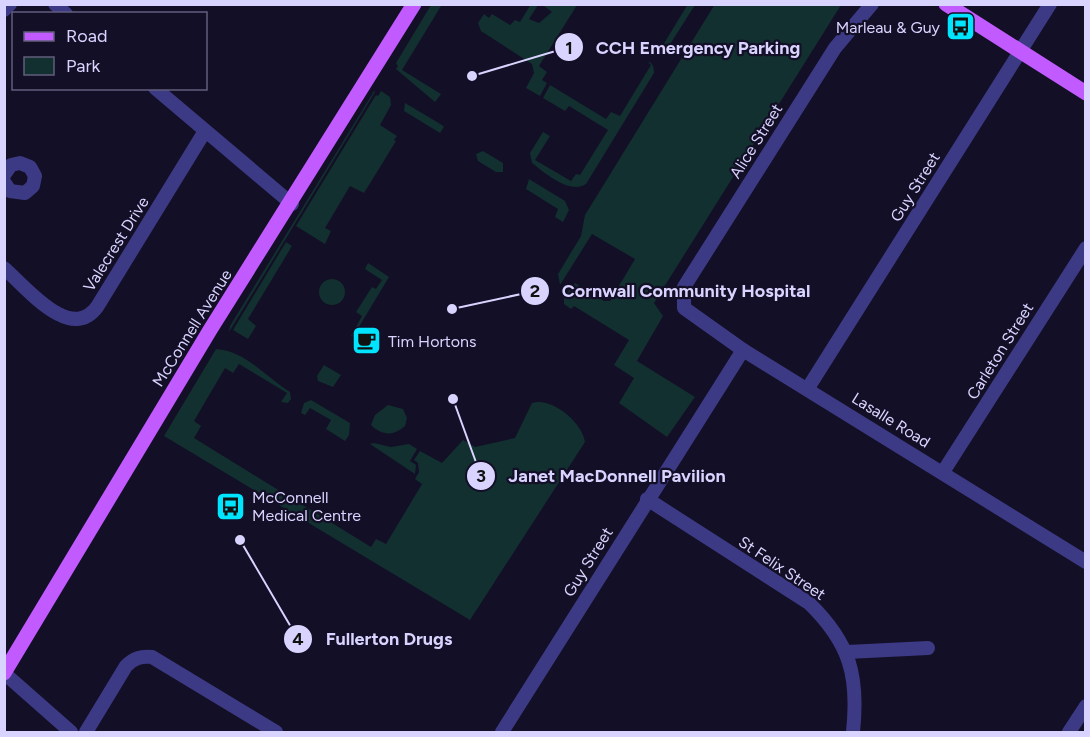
<svg xmlns="http://www.w3.org/2000/svg" width="1090" height="737" font-family="Figtree,sans-serif">
<style>
.green{fill:#12302f}
.lines{fill:none;stroke-linecap:round;stroke-linejoin:round}
.minor{stroke:#3d3a85;stroke-width:14}
.major{stroke:#c25bff;stroke-width:15}
.labels{text-anchor:middle;dominant-baseline:central;stroke-width:4.5;stroke-linejoin:round;paint-order:stroke}
.poi-label{font-size:16px;fill:#d9d4ff;stroke:#130f26;text-anchor:start}
.street-label{font-size:16px;fill:#d9d4ff;stroke:#130f26}
.leader{fill:none;stroke:#d9d4ff;stroke-width:2}
.callout-dot{fill:#d9d4ff;stroke:#130f26;stroke-width:2}
.mark-label{font-size:18px;text-anchor:middle;font-weight:bold;fill:#111}
.callout-label{font-size:18px;text-anchor:middle;font-weight:bold;fill:#d9d4ff;stroke:#130f26;stroke-width:4.5;stroke-linejoin:round;paint-order:stroke}
</style>
<rect width="100%" height="100%" fill="#130f26"/>
<g class="green">
<polygon points="531,4 538,5 529,19 539,23 552,12 544,6 545,5 577,5 539,66 547,72 542,80 547,83 540,96 526,88 534,73 532,64 481,31 478,23 484,14 489,18 492,14 510,25 515,20 520,22"/>
<polygon points="688,4 695,5 667,49 659,51 652,47 660,50"/>
<polygon points="715,4 841,5 654,303 663,316 637,361 695,397 667,437 619,403 634,378 614,365 629,340 574,306 571,309 564,304 564,296 575,283 604,301 610,301 635,259 592,234 560,285 558,274 581,236 585,215"/>
<polygon points="431,5 441,6 402,70 441,94 435,102 396,69 398,66 396,63"/>
<path d="M648,62c5,0 6,6 6,11l-68,111c-16,11 -41,-11 -54,-21l-2,-10 13,-21 7,4 -15,24 36,21 5,-7 4,1 28,-45 -39,-24 -4,5 -22,-13 7,-13 56,34 5,-7 9,4 31,-51z"/>
<polygon points="374,91 375,92 229,332 230,326"/>
<polygon points="381,91 390,97 391,105 380,125 397,136 394,140 396,141 364,193 350,186 325,228 331,231 325,244 296,226 376,95 378,96"/>
<polygon points="405,103 442,125 444,127 440,133 404,111"/>
<polygon points="483,151 503,163 503,172 496,172 478,161 476,154"/>
<polygon points="529,179 565,201 569,210 563,222 555,217 558,209 526,189"/>
<polygon points="286,242 292,246 248,319 256,326 248,339 233,330"/>
<polygon points="368,263 389,277 354,335 357,340 351,336 362,316 356,312 372,287 376,289 382,280 365,269"/>
<circle cx="332" cy="292" r="13"/>
<path d="M216,349c30,2 50,28 74,43l1,7 -3,4 -7,-1 6,-9 -48,-29 -6,9 -8,-5 -31,53 7,5 -7,12 177,109 5,-8 10,5 36,-60 -7,-5 4,-7 -1,-9 -4,-3 6,-9 22,12 21,-23 12,7 40,-9 17,-35c20,-6 50,19 53,39l-115,178 -306,-184z"/>
<polygon points="324,365 341,375 333,387 318,381 317,376"/>
<polygon points="311,400 350,423 349,435 345,441 326,429 331,420 310,408 305,415 301,413 304,403"/>
<path d="M388,405l15,4 4,9 -2,8c-11,10 -23,10 -34,-1l4,-10z"/>
<polygon points="374,443 391,447 409,444 417,449 410,461 416,465 415,474 370,444"/>
</g>
<g class="lines">
<g class="minor">
<polyline points="55,4 66,14"/>
<polyline points="872,4 835,48 684,287 684,308 743,350 1086,562"/>
<polyline points="4,10 10,4"/>
<polyline points="155,88 292,204"/>
<polyline points="4,175 11,165 20,163 30,167 35,176 33,186 25,193 10,191 4,182"/>
<path d="M4,268c22,19 66,75 93,39l108,-176"/>
<polyline points="808,388 1050,4"/>
<polyline points="943,472 1086,248"/>
<path d="M647,499l162,104c41,40 50,73 44,129"/>
<polyline points="847,652 928,648"/>
<polyline points="4,673 71,732"/>
<path d="M86,732l40,-66c8,-8 15,-10 26,-9l124,75"/>
<polyline points="502,732 743,350"/>
<polyline points="1069,732 1086,706"/>
</g>
<g class="major">
<polyline points="946,4 1086,93"/>
<polyline points="4,673 210,330 414,4"/>
</g>
</g>
<defs>
<symbol id="bus-square" viewBox="-11 -11 22 22"><rect x="-9" y="-9" width="18" height="18" rx="4" fill="#00e5ff" stroke="#130f26"/><path d="M-5-6H5V4H4V6H2V4H-2V6H-4V4H-5ZM-3.5-4V0h7V-4ZM-3.5 1.2v1.5H-2V1.2ZM2 1.2v1.5H3.5V1.2Z" fill="#111"/></symbol>
<symbol id="cafe-square" viewBox="-11 -11 22 22"><rect x="-9" y="-9" width="18" height="18" rx="4" fill="#00e5ff" stroke="#130f26"/><path d="M-5.5-4.5H6V0H3Q3 3.5 0 3.5H-2.5Q-5.5 3.5-5.5 0ZM3-3.2v2h1.7v-2ZM-6 4.5H4V6H-6Z" fill="#111"/></symbol>
</defs>
<g fill-rule="evenodd">
<use href="#bus-square" x="944" y="10" width="33" height="33"/>
<use href="#cafe-square" x="350" y="324" width="33" height="33"/>
<use href="#bus-square" x="214" y="490" width="33" height="33"/>
</g>
<g class="labels">
<g class="poi-label">
<text x="940" y="27" text-anchor="end">Marleau &amp; Guy</text>
<text x="388" y="341">Tim Hortons</text>
<text x="252" y="497">McConnell<tspan x="252" dy="18">Medical Centre</tspan></text>
</g>
<g class="street-label">
<text transform="translate(756 141) rotate(-58)">Alice Street</text>
<text transform="translate(915 187) rotate(-58)">Guy Street</text>
<text transform="translate(116 244) rotate(-58)">Valecrest Drive</text>
<text transform="translate(192 328) rotate(-58)">McConnell Avenue</text>
<text transform="translate(1000 351) rotate(-58)">Carleton Street</text>
<text transform="translate(891 420) rotate(32)">Lasalle Road</text>
<text transform="translate(588 562) rotate(-58)">Guy Street</text>
<text transform="translate(782 568) rotate(34)">St Felix Street</text>
</g>
</g>
<path class="leader" d="M472 76L569 47M452 309L535 291M453 399L481 476M240 540L298 639"/>
<g class="callout-dot">
<circle cx="472" cy="76" r="6"/>
<circle cx="452" cy="309" r="6"/>
<circle cx="453" cy="399" r="6"/>
<circle cx="240" cy="540" r="6"/>
<circle cx="569" cy="47" r="15"/>
<circle cx="535" cy="291" r="15"/>
<circle cx="481" cy="476" r="15"/>
<circle cx="298" cy="639" r="15"/>
</g>
<g class="mark-label">
<text x="569" y="54">1</text>
<text x="535" y="297">2</text>
<text x="481" y="482">3</text>
<text x="298" y="645">4</text>
</g>
<g class="callout-label">
<text x="698" y="54">CCH Emergency Parking</text>
<text x="686" y="297">Cornwall Community Hospital</text>
<text x="617" y="482">Janet MacDonnell Pavilion</text>
<text x="389" y="645">Fullerton Drugs</text>
</g>
<rect width="1090" height="737" fill="none" stroke="#d9d4ff" stroke-width="12"/>
<rect x="12" y="12" width="195" height="78" fill="#130f26" stroke="#625e7d" stroke-width="1.5"/>
<rect x="24" y="32" width="30" height="9" fill="#c25bff" stroke="#625e7d" stroke-width="1.5"/>
<text x="66" y="42" font-size="18" fill="#d9d4ff">Road</text>
<rect x="24" y="57" width="30" height="18" fill="#12302f" stroke="#625e7d" stroke-width="1.5"/>
<text x="66" y="72" font-size="18" fill="#d9d4ff">Park</text>
</svg>
